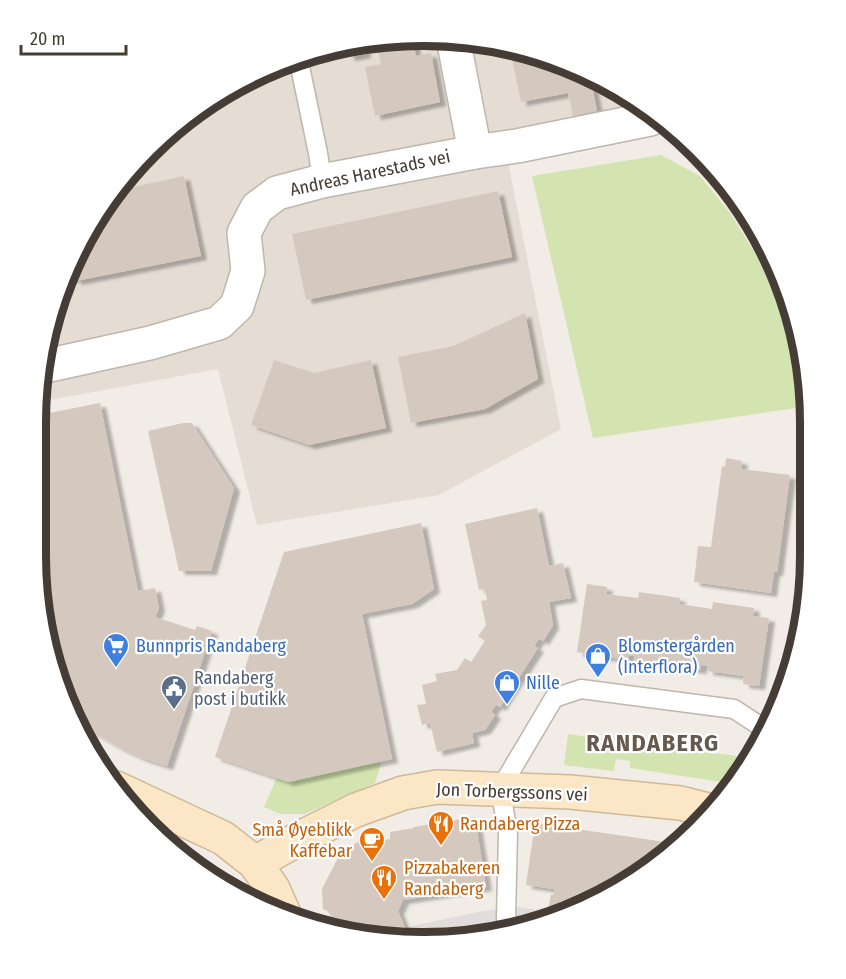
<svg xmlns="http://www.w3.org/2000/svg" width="846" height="979" font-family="'Fira Sans Condensed',sans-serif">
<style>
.residential{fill:#e5ddd4}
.green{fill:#d3e4b0}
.parking{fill:#e0ddda}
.building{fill:#d5c9bf;filter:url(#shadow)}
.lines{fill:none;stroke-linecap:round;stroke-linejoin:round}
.lane-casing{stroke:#bfb6ac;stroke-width:21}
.street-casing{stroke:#bfb6ac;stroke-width:36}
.secondary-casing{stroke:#cfb997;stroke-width:36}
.lane{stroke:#fff;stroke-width:18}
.street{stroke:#fff;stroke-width:33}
.secondary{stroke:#fbe7c6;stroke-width:33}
.labels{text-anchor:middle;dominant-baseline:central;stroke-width:4.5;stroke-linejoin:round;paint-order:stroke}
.street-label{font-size:18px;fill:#443c35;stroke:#fff}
.shop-label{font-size:18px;fill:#366cbe;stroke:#fff;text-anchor:start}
.service-label{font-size:18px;fill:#4e5e75;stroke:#fff;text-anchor:start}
.food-label{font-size:18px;fill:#c56008;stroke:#fff;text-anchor:start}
.district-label{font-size:24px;font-weight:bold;letter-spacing:1.5px;fill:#66594d;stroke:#fff}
.rim{fill:none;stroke:#443c35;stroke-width:8}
</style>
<defs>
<filter id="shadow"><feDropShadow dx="6" dy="4" stdDeviation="1.5" flood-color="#0004"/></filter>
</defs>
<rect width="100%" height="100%" fill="#f1ece5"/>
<polygon class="residential" points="448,37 594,76 661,127 507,157 561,429 439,495 257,525 218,369 39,402 39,373 76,252 168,132 298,57"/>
<g class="green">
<polygon points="661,155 700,176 730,213 770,277 794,323 809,397 809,408 796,408 593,438 532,176"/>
<polygon points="296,734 383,744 380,767 375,783 304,814 280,814 264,807"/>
<polygon points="568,734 744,757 744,772 734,784 630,768 630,761 616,759 614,771 564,765"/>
</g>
<polygon class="parking" points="519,907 565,914 548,922 473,940 409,940 403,928 483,911"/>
<g class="building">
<polygon points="413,41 416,56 431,53 440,102 375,116 365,67 381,64 377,46"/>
<polygon points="364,48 365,54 349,57 347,50"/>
<polygon points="511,54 568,69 570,75 583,73 590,75 597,111 573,116 568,93 521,102"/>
<polygon points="184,176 201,256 76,281 75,278 68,279 76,252 124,189"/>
<polygon points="498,191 512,257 306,300 292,234"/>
<polygon points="525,313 538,379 485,409 411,423 398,357 453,346"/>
<polygon points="274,360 314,373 371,360 386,428 309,445 251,425"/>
<polygon points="100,403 138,591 155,588 159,608 155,617 195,630 197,626 212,631 167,766 142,758 120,748 92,732 72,717 49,656 36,556 39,415"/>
<polygon points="183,423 192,423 234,488 211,571 179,571 148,431"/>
<polygon points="726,458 742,461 741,469 790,475 777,572 774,572 771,593 694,582 698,546 711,547 722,466 725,467"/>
<polygon points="537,508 549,566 563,563 571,598 549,602 553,625 543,641 539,639 534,646 538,648 500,707 496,705 491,712 495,715 485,730 472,733 474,743 437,752 430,723 422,725 417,705 426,704 422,685 437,681 435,674 457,670 465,658 471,662 485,641 478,636 486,625 481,601 487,600 485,589 479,590 465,524"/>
<polygon points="421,523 434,589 412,604 362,614 392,759 288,782 215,757 284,552"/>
<polygon points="587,584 607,587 606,594 638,598 639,592 680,598 679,604 712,609 713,602 754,608 753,616 769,618 759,686 743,684 744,676 707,671 708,666 701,665 701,670 672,666 673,661 666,660 665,665 634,660 635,656 629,655 628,660 600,656 601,651 594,650 593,655 577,652"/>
<polygon points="475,817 486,887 403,900 398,911 410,940 372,940 337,930 329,912 323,909 322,889 341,852 358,842 363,844 390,839 390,832 414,828 414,827"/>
<polygon points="535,823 679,844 638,878 549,921 546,921 551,894 554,895 554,889 526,885"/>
</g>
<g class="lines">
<defs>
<g id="lane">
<polyline points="298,57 318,153 322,181"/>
<polyline points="514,930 506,918 508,832 500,789 554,698 581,689 734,709 763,728 763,737"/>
</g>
<g id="street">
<polyline points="453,38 475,152"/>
<polyline points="41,367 150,343 219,323 237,306 248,271 244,233 257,208 277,193 322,181 475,152 517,146 650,119"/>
</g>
<g id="secondary">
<polyline points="116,788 223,838 255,863 273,889 285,916"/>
<polyline points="255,863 302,837 356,810 403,793 437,787 570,792 680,803 712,811"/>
</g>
</defs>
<use href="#lane" class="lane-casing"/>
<use href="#street" class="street-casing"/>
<use href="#secondary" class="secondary-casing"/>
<use href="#lane" class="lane"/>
<use href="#street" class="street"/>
<use href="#secondary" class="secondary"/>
</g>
<defs>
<symbol id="supermarket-pin" viewBox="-11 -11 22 30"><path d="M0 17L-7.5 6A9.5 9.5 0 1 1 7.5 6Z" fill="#3f7fe0" stroke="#fff"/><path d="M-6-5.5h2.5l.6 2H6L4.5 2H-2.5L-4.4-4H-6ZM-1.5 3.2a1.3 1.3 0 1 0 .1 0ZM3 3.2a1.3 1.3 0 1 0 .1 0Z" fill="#fff"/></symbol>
<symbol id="shop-pin" viewBox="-11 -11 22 30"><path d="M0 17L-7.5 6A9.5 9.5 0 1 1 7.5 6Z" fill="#3f7fe0" stroke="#fff"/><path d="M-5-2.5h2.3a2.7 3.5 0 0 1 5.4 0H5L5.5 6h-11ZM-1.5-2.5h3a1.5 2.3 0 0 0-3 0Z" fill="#fff"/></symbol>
<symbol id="civic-pin" viewBox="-11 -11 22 30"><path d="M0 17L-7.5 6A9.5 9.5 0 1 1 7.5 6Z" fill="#5c6f8a" stroke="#fff"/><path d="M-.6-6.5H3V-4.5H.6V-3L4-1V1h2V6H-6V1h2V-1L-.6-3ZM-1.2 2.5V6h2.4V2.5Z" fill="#fff"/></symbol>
<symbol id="restaurant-pin" viewBox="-11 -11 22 30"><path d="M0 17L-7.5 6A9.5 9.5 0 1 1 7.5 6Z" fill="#e8710a" stroke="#fff"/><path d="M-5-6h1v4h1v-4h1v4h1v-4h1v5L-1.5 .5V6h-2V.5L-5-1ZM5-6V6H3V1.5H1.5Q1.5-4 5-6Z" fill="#fff"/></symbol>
<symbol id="cafe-pin" viewBox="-11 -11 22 30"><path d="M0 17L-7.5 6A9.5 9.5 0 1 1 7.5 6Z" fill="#e8710a" stroke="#fff"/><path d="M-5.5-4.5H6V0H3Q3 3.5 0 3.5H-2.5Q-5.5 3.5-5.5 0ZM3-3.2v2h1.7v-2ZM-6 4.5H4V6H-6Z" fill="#fff"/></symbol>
</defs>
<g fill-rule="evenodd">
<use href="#supermarket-pin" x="101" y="631" width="30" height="40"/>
<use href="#shop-pin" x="583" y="641" width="30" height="40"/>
<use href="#shop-pin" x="492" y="668" width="30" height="40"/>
<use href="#civic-pin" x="159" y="673" width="30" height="40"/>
<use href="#restaurant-pin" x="426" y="809" width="30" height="40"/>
<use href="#cafe-pin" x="357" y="825" width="30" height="40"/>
<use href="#restaurant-pin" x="369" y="863" width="30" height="40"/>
</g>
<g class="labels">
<g class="street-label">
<text transform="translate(370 173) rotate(-12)">Andreas Harestads vei</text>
<text transform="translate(512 792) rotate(2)">Jon Torbergssons vei</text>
</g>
<g class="shop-label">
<text x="136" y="646">Bunnpris Randaberg</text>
<text x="618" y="646">Blomstergården<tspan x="618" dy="21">(Interflora)</tspan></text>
<text x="526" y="683">Nille</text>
</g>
<g class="service-label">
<text x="194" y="678">Randaberg<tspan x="194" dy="21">post i butikk</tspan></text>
</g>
<g class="food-label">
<text x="460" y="824">Randaberg Pizza</text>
<text x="352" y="830" text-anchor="end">Små Øyeblikk<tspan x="352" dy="21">Kaffebar</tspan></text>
<text x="404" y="868">Pizzabakeren<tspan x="404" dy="21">Randaberg</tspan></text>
</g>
<g class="district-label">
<text x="653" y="743">RANDABERG</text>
</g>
</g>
<path d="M0 0H846V979H0ZM422 46H424A376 376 0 0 1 800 422V556A376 376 0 0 1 424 932H422A376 376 0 0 1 46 556V422A376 376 0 0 1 422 46Z" fill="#fff" fill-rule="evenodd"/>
<path class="rim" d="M422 46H424A376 376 0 0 1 800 422V556A376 376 0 0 1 424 932H422A376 376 0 0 1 46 556V422A376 376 0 0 1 422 46Z"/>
<path d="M21 45v9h105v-9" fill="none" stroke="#443c35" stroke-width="3"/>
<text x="30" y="45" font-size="18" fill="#443c35" stroke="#ffffff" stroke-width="4.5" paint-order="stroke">20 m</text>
</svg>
